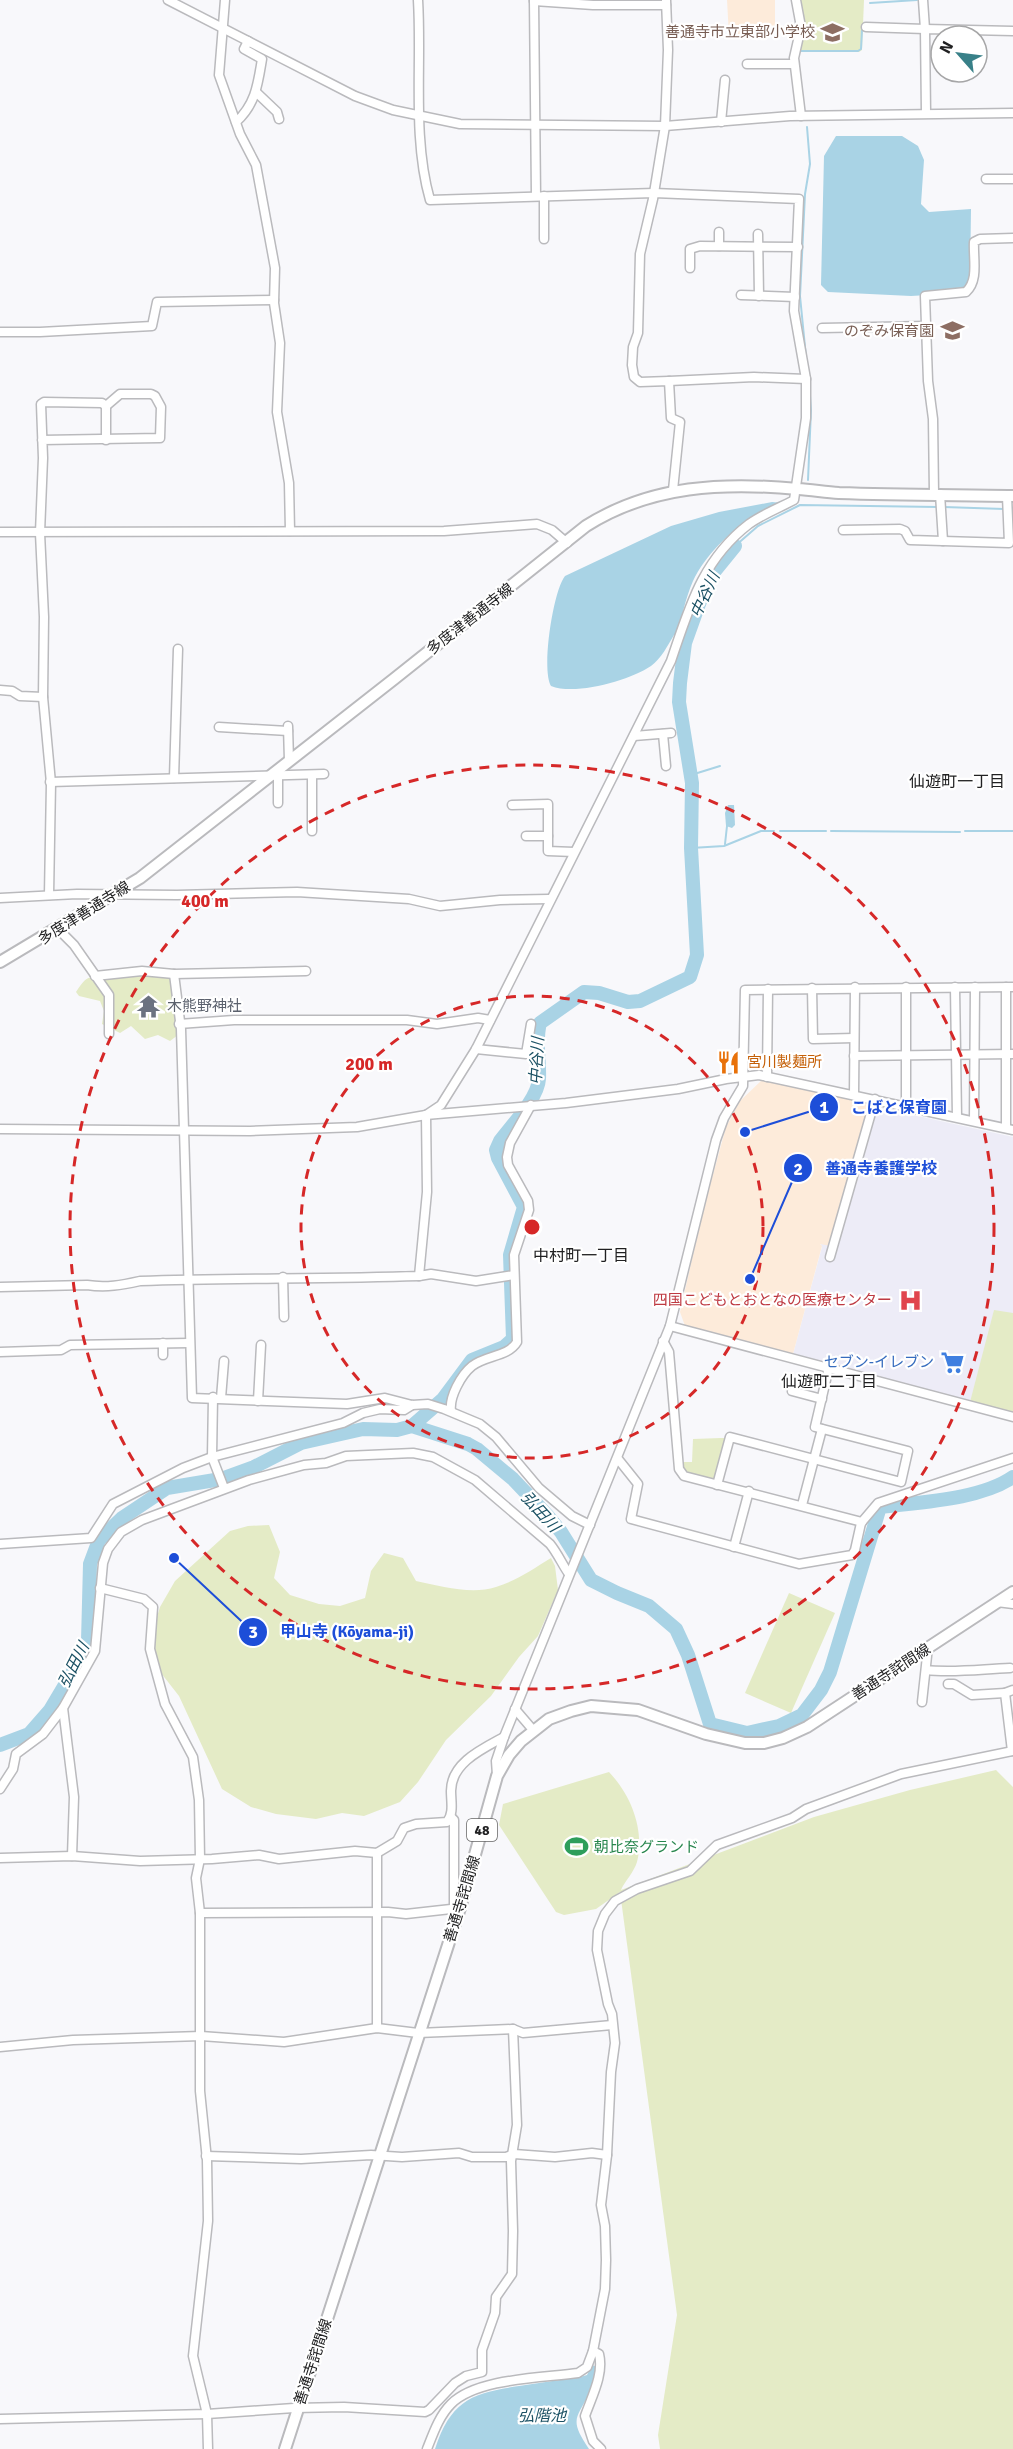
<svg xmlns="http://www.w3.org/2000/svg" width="1013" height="2449" font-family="Signika,'Noto Sans JP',sans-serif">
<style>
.built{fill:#edecf7}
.education{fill:#fdebda}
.green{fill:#e4ebc6}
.water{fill:#a9d3e5}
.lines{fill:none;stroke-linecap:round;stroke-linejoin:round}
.stream{stroke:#a9d3e5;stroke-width:2}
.river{stroke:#a9d3e5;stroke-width:14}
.minor-casing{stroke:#bababd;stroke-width:11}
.major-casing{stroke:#bababd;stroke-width:14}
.minor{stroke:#fff;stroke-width:8}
.major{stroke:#fff;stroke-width:10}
.ring{fill:none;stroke:#d62828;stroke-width:3;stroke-dasharray:10 8}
.labels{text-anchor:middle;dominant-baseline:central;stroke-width:4.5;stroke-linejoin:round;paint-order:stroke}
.shield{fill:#fff;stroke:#646464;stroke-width:1.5}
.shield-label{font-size:14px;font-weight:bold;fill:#212122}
.education-label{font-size:15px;fill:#785e54;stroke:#fff;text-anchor:end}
.street-label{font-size:15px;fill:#212122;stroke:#fff}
.worship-label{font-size:15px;fill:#5b616d;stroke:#fff;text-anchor:start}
.food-label{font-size:15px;fill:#c56008;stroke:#fff;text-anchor:start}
.health-label{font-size:15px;fill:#be3a42;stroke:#fff;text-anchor:end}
.shop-label{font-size:15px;fill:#366cbe;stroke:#fff;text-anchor:end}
.leisure-label{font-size:15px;fill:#27864d;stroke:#fff;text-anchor:start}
.water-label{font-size:16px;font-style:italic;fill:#1b5164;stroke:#fff}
.neighbourhood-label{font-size:16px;fill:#212122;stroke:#fff}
.centre{fill:#d62828;stroke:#fff;stroke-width:3}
.ring-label{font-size:18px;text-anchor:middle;font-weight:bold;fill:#d62828;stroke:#fff;stroke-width:4.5;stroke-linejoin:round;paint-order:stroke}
.leader{fill:none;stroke:#1d4ed8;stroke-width:2}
.callout-dot{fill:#1d4ed8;stroke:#fff;stroke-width:2}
.mark-label{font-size:18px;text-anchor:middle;font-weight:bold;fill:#fff}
.callout-label{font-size:16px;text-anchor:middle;font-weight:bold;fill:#1d4ed8;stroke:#fff;stroke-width:4.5;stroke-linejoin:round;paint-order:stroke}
</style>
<rect width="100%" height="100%" fill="#f8f8fb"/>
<polygon class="built" points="868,1105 1013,1137 1013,1413 793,1354 822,1247 820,1243 831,1245"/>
<g class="education">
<polygon points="727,0 775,0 775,27 762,28 761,36 729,36"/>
<polygon points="762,1080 865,1102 868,1105 831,1246 820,1244 822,1246 793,1354 685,1326 680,1312 703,1211 726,1127 740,1101"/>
</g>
<g class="green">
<polygon points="799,0 864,0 862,50 859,52 798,51"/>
<path d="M125,975l47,2 6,58 -8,6 -12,-6 -13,4 -14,-13 -11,7 -18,-9 2,-13 -4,-10 -21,-5 -3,-4c14,-22 14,-12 34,-13 5,0 11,-3 15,-4z"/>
<polygon points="994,1310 1013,1313 1013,1413 970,1402"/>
<polygon points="721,1438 726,1438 716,1477 712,1480 684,1473 681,1462 692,1462 693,1439"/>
<path d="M269,1525l11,27 -6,26 16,17 29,9 21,2 25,-8 6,-27 13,-18 19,5 13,23c25,5 55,14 80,6 20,-6 37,-18 55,-29l4,8 3,24 -20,46 -19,21 -28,39 -45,44 -28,42 -18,20 -36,14 -22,-3 -26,6 -40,-5 -25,-7 -29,-18 -43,-93 -18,-23 -10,-22 1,-18 8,-26 15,-26 55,-50 18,-5z"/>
<polygon points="789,1593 835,1613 791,1713 745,1693"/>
<path d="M996,1770l17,17v662h-353l-2,-14 19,-120 -57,-423 -24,17 -32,6 -8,-3 -57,-87 4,-21 106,-32c22,23 36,58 28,90 -3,10 -12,19 -16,28l193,-73 96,-27z"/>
</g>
<g class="water">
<polygon points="836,136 902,136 918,146 924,160 921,204 929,212 971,209 970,280 967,289 961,293 911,296 828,292 821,285 824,156"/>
<path d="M772,502l11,1c-9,6 -20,7 -30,13 -23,16 -48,39 -60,65 -8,18 -11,37 -17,55l-2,-1c-6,10 -13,24 -23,31 -21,14 -75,30 -100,20 -10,-16 2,-95 14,-110l106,-50 48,-14z"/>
<polygon points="728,805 734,805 735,825 732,828 726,826 725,813"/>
<path d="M592,2365l5,2c-2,8 -3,17 -6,23 -14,29 -23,28 -2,59h-154c16,-49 37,-56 84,-63 20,-3 40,-6 61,-9l7,-2z"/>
</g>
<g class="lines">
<g class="stream">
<polyline points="870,3 917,0"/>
<polyline points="800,51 858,51 861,49 862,30"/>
<polyline points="806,357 800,296 805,194 810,164 807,127"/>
<polyline points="808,480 811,410 810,396"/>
<polyline points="944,507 1004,509"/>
<polyline points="735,546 758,526 800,505 938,507"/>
<polyline points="691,775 720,766"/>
<polyline points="780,831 826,831"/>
<polyline points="831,831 960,832"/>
<polyline points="965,831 1013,831"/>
<polyline points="725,844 727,826"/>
<polyline points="691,848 724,846 761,831 774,831"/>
</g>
<g class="river">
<path d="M412,1426l31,-27 29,-39 32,-13 9,-8 -3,-84 14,-48 -26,-49 -2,-8 4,-9c12,-16 38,-43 39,-62 1,-19 -4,-38 1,-56l44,-31 15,1 29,9 12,-1 50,-24 7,-22 -6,-107 1,-65 -13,-81 1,-19 5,-40 14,-39 10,-26 26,-32"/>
<path d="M0,1745l29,-11 21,-24 28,-47 10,-22 2,-77 9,-24 23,-22 45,-30 54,-9 33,-12 47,-24 62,-14 34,1 15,-4 56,18 9,5 36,30 34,36 14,17 30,48 26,13 32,13 27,23 12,26 22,69 37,9 32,-7 23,-11 19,-25 9,-18 50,-165c39,-5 100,-7 133,-30"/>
</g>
<defs>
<g id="minor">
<polyline points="168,0 355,96 393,110 460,124 665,126 790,116 1013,113"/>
<polyline points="225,0 219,75 240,134 256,165 275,268 274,303 280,343 277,412 289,483 290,531"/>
<path d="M418,0c4,65 -6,137 12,200l224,-7 145,6 -5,112 12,68v39l-12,82c-15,8 -31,14 -45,24 -47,36 -60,84 -78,137l-195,388 -35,56 -15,10"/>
<polyline points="534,0 536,196"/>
<polyline points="666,0 668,50 665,126 653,199 640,254 638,333 633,347 632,365 634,377 640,382 669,381 671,418 680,422 673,490"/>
<polyline points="796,0 801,27 794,58 801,116"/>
<polyline points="534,1 593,5 666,5"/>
<polyline points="866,27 925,29 923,0"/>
<polyline points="747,64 794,64"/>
<polyline points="257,93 277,112 279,119"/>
<polyline points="926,113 925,29 1013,31"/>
<path d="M236,122c20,-18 22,-39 26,-63l-18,-10 4,-8"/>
<polyline points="721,122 725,80"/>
<polyline points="986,179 1013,179"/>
<polyline points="719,232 719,246"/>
<polyline points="758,234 759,296"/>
<polyline points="544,239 544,196"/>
<polyline points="690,268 690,249 700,246 798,247"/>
<polyline points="741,295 795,297"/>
<polyline points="822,328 926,326"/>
<polyline points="0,332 40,332 152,326 157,302 274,300"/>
<polyline points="669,381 754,377 806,379"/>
<polyline points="106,406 106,440"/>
<polyline points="42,440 160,438 161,407 155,396 151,394 120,394 106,406 102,403 44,402 41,404 43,458 40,533 44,617 43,697 51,783 49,895"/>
<path d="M934,494l-1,-75 -5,-38 -3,-85 41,-4c13,-12 7,-33 8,-50l6,-3 33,-1"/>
<polyline points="940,494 943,541"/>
<polyline points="843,530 900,529 905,531 910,540 1009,543 1007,496"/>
<polyline points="0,532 444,531 537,524 552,530 567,543"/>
<polyline points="0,690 12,691 20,696 43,697"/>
<polyline points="288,726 289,761"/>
<polyline points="219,727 288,731"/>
<polyline points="663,734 666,766"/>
<polyline points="634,736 671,733"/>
<polyline points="174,778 178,649"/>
<polyline points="50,782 324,774"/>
<polyline points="278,803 278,776"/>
<polyline points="512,805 548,804 548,851 574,852"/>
<polyline points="312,831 312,776"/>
<polyline points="526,836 548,836"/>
<polyline points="0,898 77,894 177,895 297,892 409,899 440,906 500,900 549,899"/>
<polyline points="58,929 74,945 109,995 109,1034"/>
<polyline points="174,974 181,1029 192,1398 347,1404 385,1398 412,1405 428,1404 444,1409 480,1424 496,1437 539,1488 572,1516 590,1525"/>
<polyline points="95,976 142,971 174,974 306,971"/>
<polyline points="955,987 957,1117"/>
<polyline points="1006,987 1006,1128"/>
<polyline points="812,988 813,1039 854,1038"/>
<polyline points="179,1024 234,1020 407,1020 437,1024 478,1018 490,1020"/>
<polyline points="476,1049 526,1054 531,1024"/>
<polyline points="854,1056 1013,1054"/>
<polyline points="767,1077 768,989"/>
<polyline points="854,1095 855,987"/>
<polyline points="906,1106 906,987"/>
<polyline points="974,1121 975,987"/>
<polyline points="0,1129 250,1131 357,1127 426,1115 566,1103 678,1089 726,1079 759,1075 1013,1130"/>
<polyline points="830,1257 875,1099"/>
<polyline points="419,1276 431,1274 476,1281 514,1275"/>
<polyline points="283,1277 284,1317"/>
<path d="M0,1287l87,-2c19,3 35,0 53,-4 93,-3 186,-2 279,-5l8,-84 -1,-77"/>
<polyline points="670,1326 1013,1417"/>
<polyline points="663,1341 669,1352 679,1469 684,1476 862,1522"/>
<polyline points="163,1343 163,1355"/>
<polyline points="0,1352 61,1350 70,1345 189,1343"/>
<polyline points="792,1391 822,1399"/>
<polyline points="213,1397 212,1457 224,1488"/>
<polyline points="221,1398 224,1361"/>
<polyline points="258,1401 261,1345"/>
<path d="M451,1411c-2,-14 10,-36 21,-45 14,-11 36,-9 45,-24l-3,-87 15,-45 -1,-9 -20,-36 -1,-8 3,-14 21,-38"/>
<polyline points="618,1459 638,1484 631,1519 799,1564 852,1555 855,1550 861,1523 878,1503 1013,1458"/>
<polyline points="717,1485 730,1437 901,1482 908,1451 815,1427 829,1367"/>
<polyline points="802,1505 822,1429"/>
<polyline points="0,1544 91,1538 113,1504 183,1468 212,1457 343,1423 363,1413 380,1409 404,1410 412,1405"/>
<polyline points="734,1547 749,1491"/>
<polyline points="100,1588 144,1599 153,1607 150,1649 165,1704 193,1757 199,1800 200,1859 196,1878 200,1913 200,2091 207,2160 208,2221 193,2356 207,2414 208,2449"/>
<polyline points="997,1602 1013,1604"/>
<path d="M926,1670c28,3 56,-1 84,-2"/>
<polyline points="948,1684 954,1684 972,1695 1005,1693"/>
<polyline points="922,1702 928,1647"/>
<polyline points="515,1709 533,1730"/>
<polyline points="1012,1751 1005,1693 1013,1690"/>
<polyline points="497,1775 496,1761 504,1737 670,1326 716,1140 724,1118 743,1086 745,990 1013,987"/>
<polyline points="0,1789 13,1769 16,1754 43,1734 63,1708"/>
<polyline points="451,1817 454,1820 454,1909"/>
<polyline points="377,1853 377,2028"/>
<path d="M72,1856l2,-59 -11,-89 32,-57 8,-88 5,-14 13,-17 21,-12 107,-40 55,-15 22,-2 20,-7 67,-3 20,4 42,23 75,64c8,10 12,20 19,30"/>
<path d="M0,1858l72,-2 68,5 72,-2 47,-4 20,4 76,-8 22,2 20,-12 7,-13 12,-4 31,-2c7,-9 4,-20 4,-31 0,-28 31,-42 53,-54"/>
<polyline points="200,1913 388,1912 406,1914 460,1908"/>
<polyline points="0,2047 73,2040 201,2036 284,2042 377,2028 418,2033 513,2029 523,2033 612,2025"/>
<polyline points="206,2156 301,2159 371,2155 402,2157 459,2153 472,2157 506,2157 514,2154 555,2157 592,2153 607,2155"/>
<path d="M593,2351l6,3c5,20 -7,42 -14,62l8,25 8,8"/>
<polyline points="0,2419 207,2414 294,2408 344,2407 425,2412 429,2410 455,2383 466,2376 482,2372 482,2350 495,2313 496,2297 512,2274 513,2231 511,2161 517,2125 513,2029"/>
<path d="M427,2449c6,-15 12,-33 24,-45 26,-26 92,-26 127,-31l9,-6 6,-16 12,-62 1,-29 -1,-34 -4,-21 6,-50 4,-83 4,-29 -3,-29 -4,-10 -11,-54 1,-19 7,-17 10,-13 22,-12 53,-18 27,-26 75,-27 14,-9 95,-35 112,-23"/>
</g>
<g id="major">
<path d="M0,962l140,-84 254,-199 192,-153c65,-41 138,-44 212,-37 14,1 27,3 41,4 58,2 116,2 174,3"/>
<polyline points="285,2449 460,1908 497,1776 509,1755 521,1741 549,1719 571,1711 591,1706 638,1710 706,1734 745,1743 764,1743 783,1738 807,1727 1013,1592"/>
</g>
</defs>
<use href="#minor" class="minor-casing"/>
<use href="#major" class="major-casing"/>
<use href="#minor" class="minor"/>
<use href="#major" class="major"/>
</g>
<g class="ring">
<circle cx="532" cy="1227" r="231"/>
<circle cx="532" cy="1227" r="462"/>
</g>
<defs>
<symbol id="school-bare" viewBox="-9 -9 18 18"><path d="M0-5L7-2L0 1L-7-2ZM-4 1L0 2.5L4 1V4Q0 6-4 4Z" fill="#8d6e63" stroke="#fff" stroke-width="2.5" paint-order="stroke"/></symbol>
<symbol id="temple-bare" viewBox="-9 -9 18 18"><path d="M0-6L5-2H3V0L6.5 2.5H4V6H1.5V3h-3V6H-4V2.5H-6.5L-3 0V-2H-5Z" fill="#6b7280" stroke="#fff" stroke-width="2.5" paint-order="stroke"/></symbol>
<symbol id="restaurant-bare" viewBox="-9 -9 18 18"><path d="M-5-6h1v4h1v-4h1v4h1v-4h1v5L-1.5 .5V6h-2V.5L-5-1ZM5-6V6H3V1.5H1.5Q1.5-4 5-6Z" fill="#e8710a" stroke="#fff" stroke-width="2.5" paint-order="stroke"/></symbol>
<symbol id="hospital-bare" viewBox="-9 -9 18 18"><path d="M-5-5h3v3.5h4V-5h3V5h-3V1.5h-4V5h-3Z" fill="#e0444e" stroke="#fff" stroke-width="2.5" paint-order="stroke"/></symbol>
<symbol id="supermarket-bare" viewBox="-9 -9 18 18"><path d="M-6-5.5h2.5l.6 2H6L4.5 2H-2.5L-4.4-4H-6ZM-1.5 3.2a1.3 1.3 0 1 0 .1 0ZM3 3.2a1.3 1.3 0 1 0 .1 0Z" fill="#3f7fe0" stroke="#fff" stroke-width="2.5" paint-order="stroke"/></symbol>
<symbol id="stadium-bare" viewBox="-9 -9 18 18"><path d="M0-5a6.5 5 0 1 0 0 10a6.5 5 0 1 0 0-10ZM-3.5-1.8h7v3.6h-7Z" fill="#2e9e5b" stroke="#fff" stroke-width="2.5" paint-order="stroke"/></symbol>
</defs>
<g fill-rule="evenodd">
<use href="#school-bare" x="816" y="16" width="33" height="33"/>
<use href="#school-bare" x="936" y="314" width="33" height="33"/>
<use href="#temple-bare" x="132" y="990" width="33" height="33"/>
<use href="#restaurant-bare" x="712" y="1046" width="33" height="33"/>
<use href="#hospital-bare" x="894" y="1284" width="33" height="33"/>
<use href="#supermarket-bare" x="936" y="1346" width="33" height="33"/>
<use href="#stadium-bare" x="560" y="1830" width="33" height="33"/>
</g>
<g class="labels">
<rect class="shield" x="467" y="1819" width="30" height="22" rx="4.5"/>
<g class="shield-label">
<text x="482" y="1830">48</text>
</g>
<g class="education-label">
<text x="815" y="32">善通寺市立東部小学校</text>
<text x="934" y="331">のぞみ保育園</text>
</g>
<g class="street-label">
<text transform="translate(470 619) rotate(-38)">多度津善通寺線</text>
<text transform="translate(84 913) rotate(-32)">多度津善通寺線</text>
<text transform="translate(891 1672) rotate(-33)">善通寺詫間線</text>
<text transform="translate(462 1899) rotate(-73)">善通寺詫間線</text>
<text transform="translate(313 2362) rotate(-72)">善通寺詫間線</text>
</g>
<g class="worship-label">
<text x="167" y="1006">木熊野神社</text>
</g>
<g class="food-label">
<text x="747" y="1062">宮川製麺所</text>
</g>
<g class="health-label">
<text x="892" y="1300">四国こどもとおとなの医療センター</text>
</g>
<g class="shop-label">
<text x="934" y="1362">セブン-イレブン</text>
</g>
<g class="leisure-label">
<text x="594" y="1847">朝比奈グランド</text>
</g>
<g class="water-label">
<text transform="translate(705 595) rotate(-65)">中谷川</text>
<text transform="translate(537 1061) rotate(-87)">中谷川</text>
<text transform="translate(540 1512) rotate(48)">弘田川</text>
<text transform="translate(74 1665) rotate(-63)">弘田川</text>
<text x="542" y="2416">弘階池</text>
</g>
<g class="neighbourhood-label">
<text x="957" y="782">仙遊町一丁目</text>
<text x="581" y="1256">中村町一丁目</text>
<text x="829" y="1382">仙遊町二丁目</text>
</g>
</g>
<circle cx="532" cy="1227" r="9" class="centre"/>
<g class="ring-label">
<text x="205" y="907">400 m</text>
<text x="369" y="1070">200 m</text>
</g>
<path class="leader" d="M745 1132L824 1107M750 1279L798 1168M174 1558L253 1632"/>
<g class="callout-dot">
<circle cx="745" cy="1132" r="6"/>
<circle cx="750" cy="1279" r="6"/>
<circle cx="174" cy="1558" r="6"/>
<circle cx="824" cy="1107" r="15"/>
<circle cx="798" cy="1168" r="15"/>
<circle cx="253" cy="1632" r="15"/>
</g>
<g class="mark-label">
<text x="824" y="1113">1</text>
<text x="798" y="1175">2</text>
<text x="253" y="1638">3</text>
</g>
<g class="callout-label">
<text x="899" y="1113">こばと保育園</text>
<text x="881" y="1174">善通寺養護学校</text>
<text x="347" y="1637">甲山寺 (Kōyama-ji)</text>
</g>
<g transform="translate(959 54) rotate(298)"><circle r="28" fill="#ffffff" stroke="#a6a6a7" stroke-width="1.5"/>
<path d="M0-4.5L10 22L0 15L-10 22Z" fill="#388088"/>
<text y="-9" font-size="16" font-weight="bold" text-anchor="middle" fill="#212122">N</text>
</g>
</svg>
